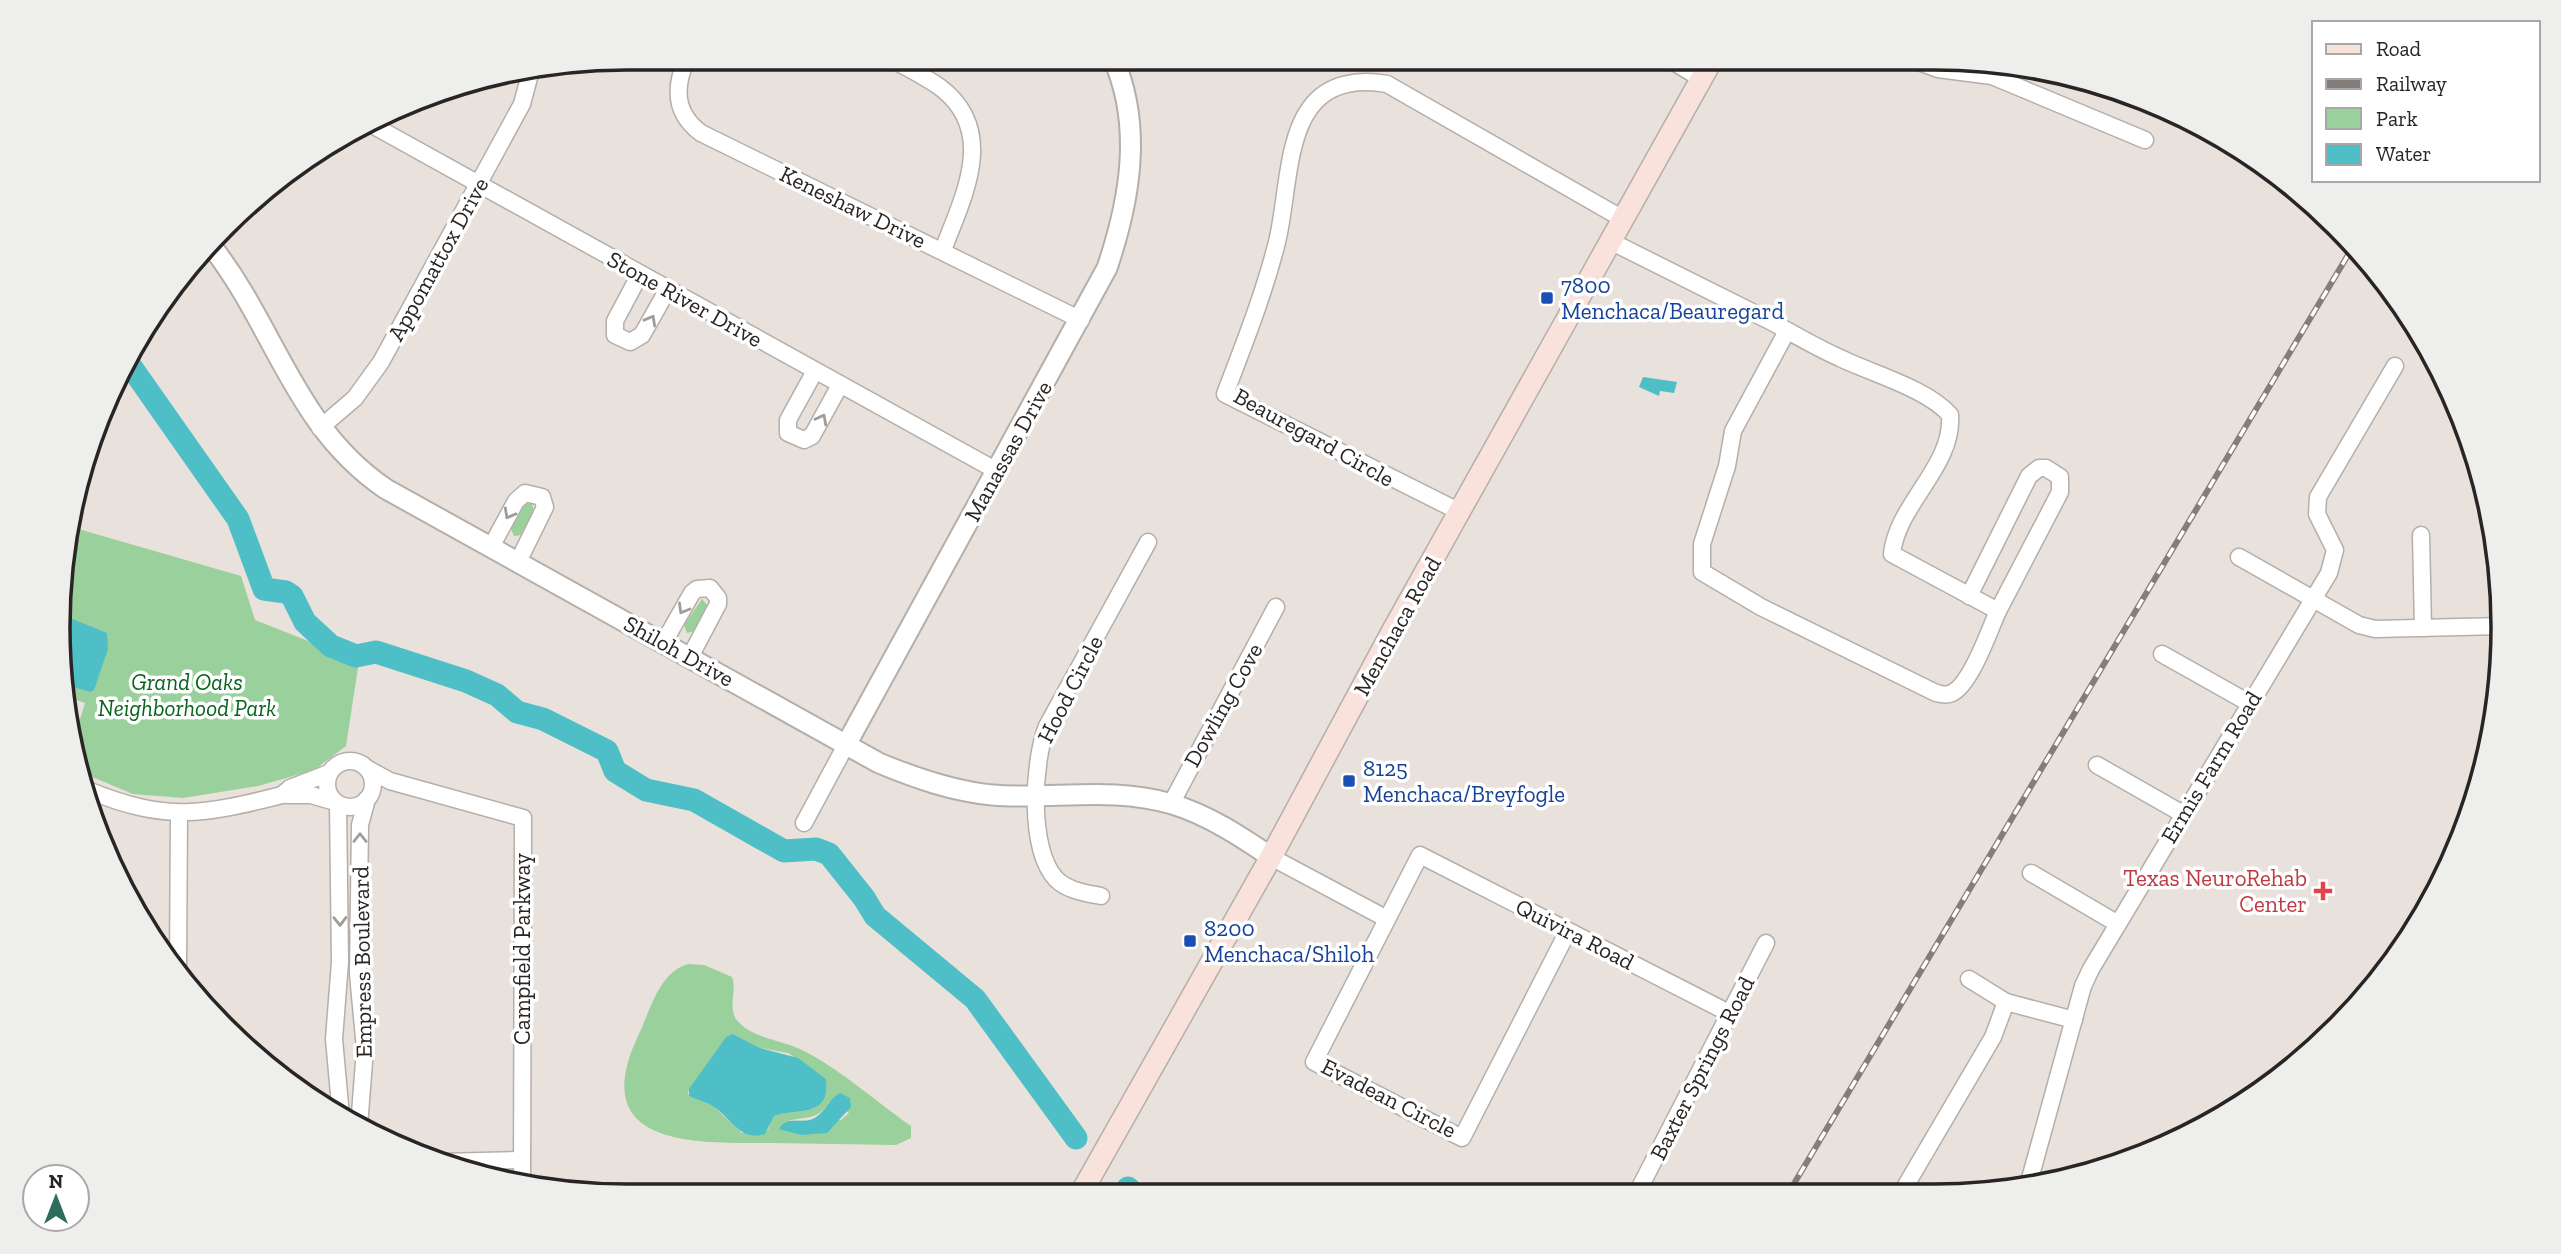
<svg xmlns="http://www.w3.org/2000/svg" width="2561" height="1254" font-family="'Zilla Slab',serif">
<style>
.green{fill:#9ad09b;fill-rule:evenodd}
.water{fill:#4ebfc7}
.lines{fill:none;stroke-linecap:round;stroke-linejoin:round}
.river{stroke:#4ebfc7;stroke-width:23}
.minor-casing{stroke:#b5aea9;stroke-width:19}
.tertiary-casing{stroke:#b5aea9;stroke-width:23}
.secondary-casing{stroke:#b5aea9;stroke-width:24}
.minor{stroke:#fff;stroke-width:16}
.tertiary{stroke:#fff;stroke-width:19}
.secondary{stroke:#fae2dc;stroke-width:21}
.rail-casing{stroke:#837e7b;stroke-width:6}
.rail{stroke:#fff;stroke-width:3.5;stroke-dasharray:10;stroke-linecap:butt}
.oneway{stroke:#9e9d9c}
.transit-dot{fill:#1a4fb4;stroke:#fff;stroke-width:2.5}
.health-dot{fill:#e0444e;stroke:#fff;stroke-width:2.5}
.labels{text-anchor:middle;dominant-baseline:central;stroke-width:7;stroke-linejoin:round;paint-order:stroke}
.street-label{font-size:23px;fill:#282524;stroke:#fff}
.transit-label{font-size:23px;fill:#164399;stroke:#fff;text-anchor:start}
.park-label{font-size:23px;font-style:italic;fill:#08631c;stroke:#fff}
.health-label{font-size:23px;fill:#be3a42;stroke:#fff;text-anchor:end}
.rim{fill:none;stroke:#282524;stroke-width:3.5}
</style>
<rect width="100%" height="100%" fill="#e9e1dc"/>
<g class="green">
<polygon points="525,504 532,504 534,511 521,535 514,536 511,529"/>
<polygon points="68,526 241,576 255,620 359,661 346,746 314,770 258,786 183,798 133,794 85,774 74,739 85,703 63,695"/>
<polygon points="702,599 708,606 695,631 687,633 684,625"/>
<path d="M688,964l16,1 28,12c5,13 -4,30 4,42 15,20 47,21 68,32 33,16 75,53 107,75v12l-15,7c-41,-1 -82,-1 -123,-2 -75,0 -188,6 -135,-107 12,-25 21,-64 50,-72zM733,1034l27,14 28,5 38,26c6,40 -31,29 -53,37l-5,14 -26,3 -29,-27 -24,-10 -1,-4zM830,1101l19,12 -8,7 -54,1c20,-5 31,0 43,-20z"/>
</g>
<g class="water">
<polygon points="1643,377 1677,382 1674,393 1660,391 1659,396 1639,387"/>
<polygon points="65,616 107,633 108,649 94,690 90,692 63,684"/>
<path d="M733,1034l27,14 38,10 28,21c6,40 -31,29 -52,37l-9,18c-25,8 -33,-15 -51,-27 -7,-5 -17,-7 -25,-11v-7l37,-52z"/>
<path d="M840,1093l10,5 1,9 -24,26 -26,2 -22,-6c7,-13 19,-6 31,-9 15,-5 18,-21 30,-27z"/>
</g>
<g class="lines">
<g class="river">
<polyline points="127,361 238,519 264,589 286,592 292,596 305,622 331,646 356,656 376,652 466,681 497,695 517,712 543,719 607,751 615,771 646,790 694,800 784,851 816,849 829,854 864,898 875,916 975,999 1076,1138"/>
<polyline points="1128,1188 1134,1194"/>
</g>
<defs>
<g id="minor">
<path d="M687,58c-13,29 -13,55 14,75l380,187"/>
<path d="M890,58c17,10 36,19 51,30 57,44 22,109 2,162"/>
<polyline points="1667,58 1702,79"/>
<polyline points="1908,58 1938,69 1992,76 2145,140"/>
<polyline points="374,126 997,471"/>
<path d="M1610,241l158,79c24,13 47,27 72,38 31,15 88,31 110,57 4,51 -53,89 -58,139l106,57c-9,20 -27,73 -46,82 -6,3 -10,1 -16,0l-175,-86 -59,-35v-28l25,-78 6,-35 54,-100"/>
<polyline points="640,274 615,321 615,335 630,342 642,335 668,289"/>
<polyline points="815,371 788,420 788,433 804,440 812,436 840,385"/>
<polyline points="320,428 355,398 381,362 522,104 530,74"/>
<path d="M1460,512l-235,-118c19,-50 39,-100 52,-152 10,-40 9,-102 33,-134 18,-25 48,-29 77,-24l236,135"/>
<polyline points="2421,535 2423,628"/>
<polyline points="491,547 516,501 525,493 542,497 545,507 518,562"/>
<polyline points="2239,557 2359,625 2375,629 2503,626"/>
<polyline points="1969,596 2029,476 2039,468 2046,468 2060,477 2060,492 1998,611"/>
<polyline points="664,642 692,593 697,589 710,588 718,598 718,604 690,657"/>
<polyline points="2162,654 2249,703"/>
<circle cx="350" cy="784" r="23"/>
<polyline points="2097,765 2183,814"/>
<polyline points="368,769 390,781 523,818 522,1186"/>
<path d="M90,791c77,31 113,24 192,4l8,-7 39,-15"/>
<polyline points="287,795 311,795 335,802"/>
<polyline points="338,804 340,962 334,1039 341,1116"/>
<polyline points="1171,804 1276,607"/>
<polyline points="804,823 846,745"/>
<polyline points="1271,857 1387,919"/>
<polyline points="2031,873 2118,924"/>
<path d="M1101,896c-15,-3 -33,-5 -45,-17 -28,-30 -23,-118 -9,-153l101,-184"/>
<polyline points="1568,931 1462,1138 1314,1062 1420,855 1729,1013"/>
<polyline points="178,965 179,814"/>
<polyline points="1969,979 2006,1002 2074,1020"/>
<polyline points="359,1126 365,1049 358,974 360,825 367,799"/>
<polyline points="441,1162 522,1160"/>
<polyline points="2028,1186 2083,986 2091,969 2329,573 2335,550 2317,514 2318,497 2395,366"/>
<polyline points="1902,1192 1993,1037 2006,1002"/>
<polyline points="1637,1193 1766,943"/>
</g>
<g id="tertiary">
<path d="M209,243c66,82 85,184 177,246l493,274c36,15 73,28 113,32 60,5 120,-9 180,9 36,11 68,32 99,53"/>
<path d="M846,745l261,-477c23,-68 36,-142 6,-210"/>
</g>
<polyline id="secondary" points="1080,1195 1271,857 1392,632 1713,58"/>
</defs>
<use href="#minor" class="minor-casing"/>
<use href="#tertiary" class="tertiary-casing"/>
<use href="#secondary" class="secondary-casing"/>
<use href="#minor" class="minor"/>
<use href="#tertiary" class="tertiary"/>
<use href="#secondary" class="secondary"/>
<defs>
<polyline id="rail" points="1789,1192 2354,245"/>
</defs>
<use href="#rail" class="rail-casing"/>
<use href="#rail" class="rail"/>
</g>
<defs><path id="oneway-chevron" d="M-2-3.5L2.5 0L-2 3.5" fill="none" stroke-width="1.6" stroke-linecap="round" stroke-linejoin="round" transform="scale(1.75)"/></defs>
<g class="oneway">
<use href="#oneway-chevron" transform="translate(651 320) rotate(-61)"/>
<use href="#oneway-chevron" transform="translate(822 419) rotate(-62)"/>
<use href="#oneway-chevron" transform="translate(509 514) rotate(119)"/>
<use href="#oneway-chevron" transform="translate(683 609) rotate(120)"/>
<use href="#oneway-chevron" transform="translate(360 838) rotate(-90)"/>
<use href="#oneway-chevron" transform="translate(340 921) rotate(89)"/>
</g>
<g class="transit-dot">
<rect x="1540" y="291" width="14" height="14" rx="3.5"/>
<rect x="1342" y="774" width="14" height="14" rx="3.5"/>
<rect x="1183" y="934" width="14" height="14" rx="3.5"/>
</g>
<path class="health-dot" d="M2319.5 880.5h7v7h7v7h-7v7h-7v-7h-7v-7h7z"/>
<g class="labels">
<g class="street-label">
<text transform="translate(853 207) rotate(26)">Keneshaw Drive</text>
<text transform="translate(438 259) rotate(-61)">Appomattox Drive</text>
<text transform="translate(685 299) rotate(29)">Stone River Drive</text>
<text transform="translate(1314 437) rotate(29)">Beauregard Circle</text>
<text transform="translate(1008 451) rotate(-61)">Manassas Drive</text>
<text transform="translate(1397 626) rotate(-61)">Menchaca Road</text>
<text transform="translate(679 651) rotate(29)">Shiloh Drive</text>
<text transform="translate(1070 689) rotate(-63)">Hood Circle</text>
<text transform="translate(1223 705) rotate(-61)">Dowling Cove</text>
<text transform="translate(2211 767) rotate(-59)">Ermis Farm Road</text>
<text transform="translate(1575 934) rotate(27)">Quivira Road</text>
<text transform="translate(522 949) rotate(-90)">Campfield Parkway</text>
<text transform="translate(362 962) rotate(-91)">Empress Boulevard</text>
<text transform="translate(1702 1068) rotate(-63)">Baxter Springs Road</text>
<text transform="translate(1389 1098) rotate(27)">Evadean Circle</text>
</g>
<g class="transit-label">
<text x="1561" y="285">7800<tspan x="1561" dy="26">Menchaca/Beauregard</tspan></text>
<text x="1363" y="768">8125<tspan x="1363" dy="26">Menchaca/Breyfogle</tspan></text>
<text x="1204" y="928">8200<tspan x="1204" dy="26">Menchaca/Shiloh</tspan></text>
</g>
<g class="park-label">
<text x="187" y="682">Grand Oaks<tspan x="187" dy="26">Neighborhood Park</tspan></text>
</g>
<g class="health-label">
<text x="2307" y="878">Texas NeuroRehab<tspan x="2307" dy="26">Center</tspan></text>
</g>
</g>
<path d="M0 0H2561V1254H0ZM627 70H1934A557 557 0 0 1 2491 627V627A557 557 0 0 1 1934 1184H627A557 557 0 0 1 70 627V627A557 557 0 0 1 627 70Z" fill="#eeeeed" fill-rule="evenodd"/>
<path class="rim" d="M627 70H1934A557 557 0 0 1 2491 627V627A557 557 0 0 1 1934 1184H627A557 557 0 0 1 70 627V627A557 557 0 0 1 627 70Z"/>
<rect x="2312" y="21" width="228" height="161" fill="#ffffff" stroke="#a9a8a7" stroke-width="2"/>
<rect x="2326" y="44" width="35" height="10" fill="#fae2dc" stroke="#a9a8a7" stroke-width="2"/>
<text x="2376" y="56" font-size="21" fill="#282524">Road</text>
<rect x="2326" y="79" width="35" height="10" fill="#837e7b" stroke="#a9a8a7" stroke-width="2"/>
<text x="2376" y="91" font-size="21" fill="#282524">Railway</text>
<rect x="2326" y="108" width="35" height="21" fill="#9ad09b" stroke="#a9a8a7" stroke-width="2"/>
<text x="2376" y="126" font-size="21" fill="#282524">Park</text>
<rect x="2326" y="144" width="35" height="21" fill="#4ebfc7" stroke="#a9a8a7" stroke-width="2"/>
<text x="2376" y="161" font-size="21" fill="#282524">Water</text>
<g transform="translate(56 1198)"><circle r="33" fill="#ffffff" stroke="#a9a8a7" stroke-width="2"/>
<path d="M0-5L12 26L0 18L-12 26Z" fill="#2d6d5c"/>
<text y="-10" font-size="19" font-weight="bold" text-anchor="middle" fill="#282524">N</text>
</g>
</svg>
